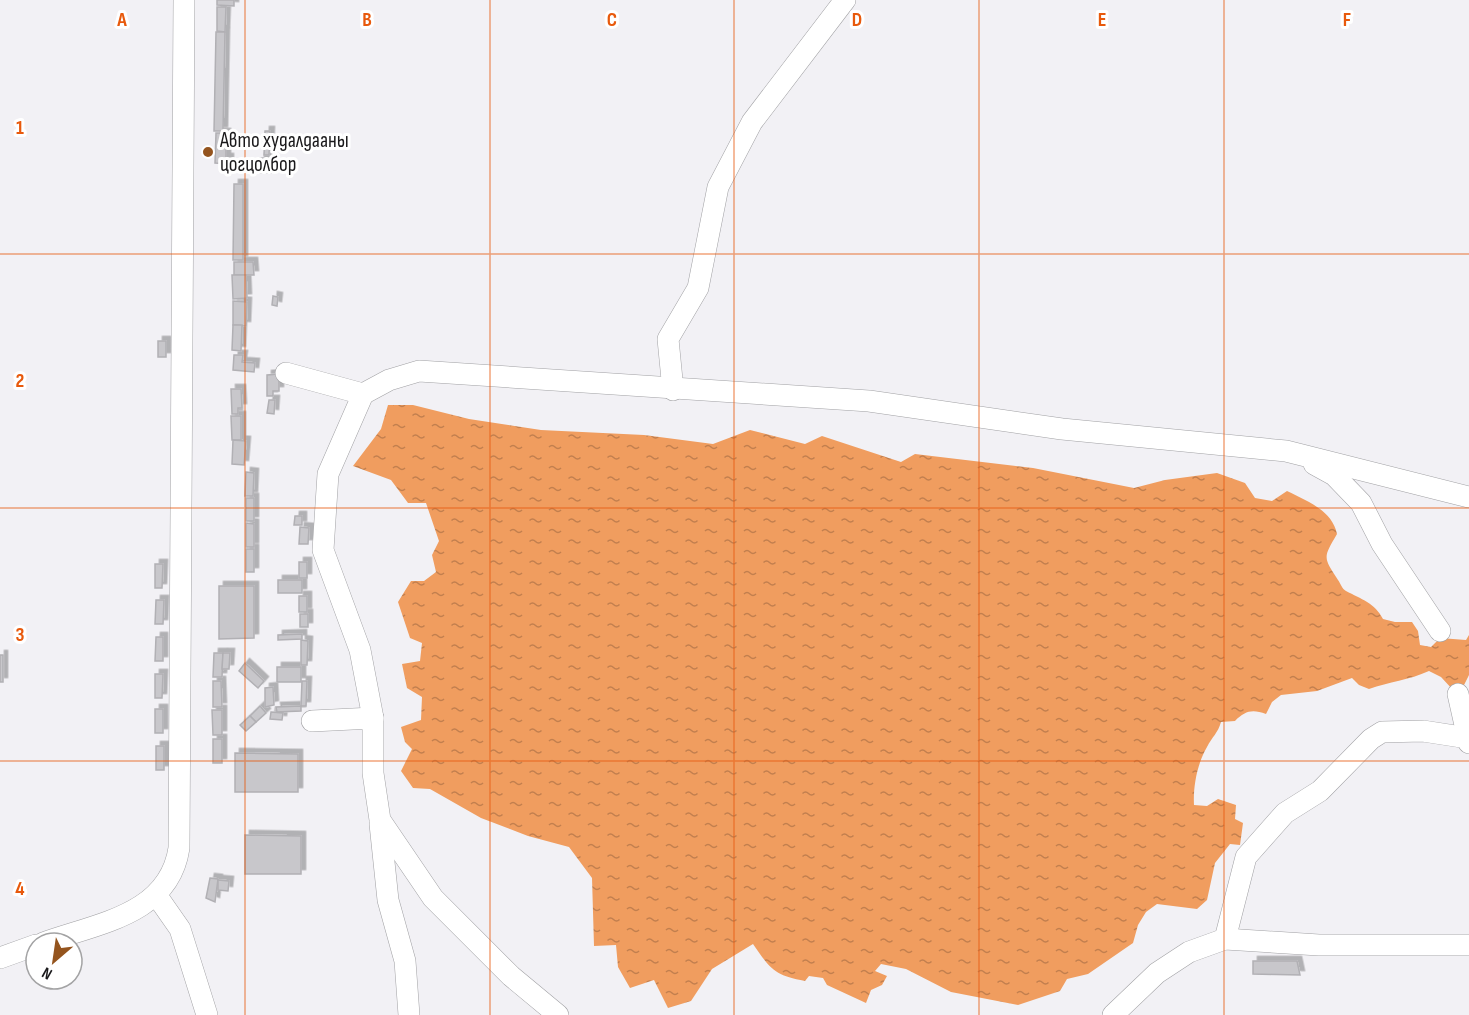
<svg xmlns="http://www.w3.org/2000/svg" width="1469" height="1015" font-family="'Sofia Sans Condensed',sans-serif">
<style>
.water{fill:url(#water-ripples)}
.building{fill:#c8c7cb;stroke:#b1b0b4;stroke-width:1.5;filter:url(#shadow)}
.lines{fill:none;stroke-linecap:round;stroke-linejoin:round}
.minor-casing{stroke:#a1a1a4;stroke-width:22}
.minor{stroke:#fff;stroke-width:21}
.grid{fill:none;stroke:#e8590c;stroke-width:1.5;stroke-opacity:0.55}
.poi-dot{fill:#94541e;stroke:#fff;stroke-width:2}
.labels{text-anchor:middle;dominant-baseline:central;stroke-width:6;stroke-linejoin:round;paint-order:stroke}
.poi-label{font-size:21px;fill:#1a191b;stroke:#fff;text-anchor:start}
.grid-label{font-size:20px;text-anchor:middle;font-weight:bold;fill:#e8590c;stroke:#fff;stroke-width:6;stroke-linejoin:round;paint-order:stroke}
</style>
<defs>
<pattern id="water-ripples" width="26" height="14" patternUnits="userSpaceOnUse" patternTransform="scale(1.5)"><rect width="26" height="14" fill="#f09d5f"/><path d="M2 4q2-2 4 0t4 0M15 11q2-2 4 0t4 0" fill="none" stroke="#c27f4e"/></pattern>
<filter id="shadow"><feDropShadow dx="4.5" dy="-4.5" stdDeviation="0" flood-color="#0004"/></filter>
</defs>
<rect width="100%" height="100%" fill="#f2f1f5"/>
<path class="water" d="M388,405h25l56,14 72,11 103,5 69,9 37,-14 55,14 17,-8 79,26 14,-8 118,14 101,20 31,-8 52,-7 28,10 10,15 17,3 15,-10c20,10 45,19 50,43 -14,24 -14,23 1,46 3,4 4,9 8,11 15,8 29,12 37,28l12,3h17l6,9 2,14 11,2 9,-9 26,2 3,-5v40l-6,12 -10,3 -12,-13 -12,-6c-20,9 -40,11 -60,18l-10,-4 -7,-7 -35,13 -36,4 -9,7 -6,12c-14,-5 -21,-3 -31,7l-14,1c-3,11 -9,15 -14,25 -10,17 -14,40 -13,58l13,1 11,-7 18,6 -1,14 8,4 -3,22 -10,-1 -15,19 -8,37 -10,9 -40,-5 -11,8 -8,13 -5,18 -45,31 -21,5 -7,12 -42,14 -67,-13 -45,-23 -25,-5 -6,7 12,5 -5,9 -11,5 -5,13 -39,-18 -4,-7 -14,-2 -4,5c-31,-6 -34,-11 -52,-37l-41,25 -21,32 -23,7 -14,-28 -24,8 -12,-21 -2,-22 -22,1 -2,-68 -23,-31 -41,-11 -47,-18 -51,-29 -17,-1 -12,-17 11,-22 -7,-7 -4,-15 20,-7 1,-23 -15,-9 -5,-24 18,-3 2,-18 -12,-5 -12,-36 13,-21h13l12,-9 -4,-17 7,-14 -13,-38h-18l-17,-23 -38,-14 28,-37z"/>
<g class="building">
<polygon points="217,0 234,0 234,6 217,5"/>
<polygon points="217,7 226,7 225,32 217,31"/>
<polygon points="216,32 225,32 223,131 214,131"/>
<polygon points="265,131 270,131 269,155 264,155"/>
<polygon points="216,133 226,133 226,158 229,158 229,164 215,163"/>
<rect x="260" y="158" width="11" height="15"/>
<polygon points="234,184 243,184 243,260 233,260"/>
<polygon points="234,262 253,262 254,275 234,275"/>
<polygon points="232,275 246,275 247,298 233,299"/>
<polygon points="273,296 278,297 277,306 272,305"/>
<polygon points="233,301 247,302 246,326 233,325"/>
<polygon points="233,325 242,325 241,351 232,350"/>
<rect x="158" y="341" width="8" height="16"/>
<polygon points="234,355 243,355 242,362 255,363 254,372 233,370"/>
<polygon points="279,374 279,391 273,391 273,396 267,396 267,375"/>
<polygon points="231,389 241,389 242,408 238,408 238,414 232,414"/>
<polygon points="269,400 275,400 274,414 267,413"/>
<polygon points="231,416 241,416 241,440 232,440"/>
<polygon points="233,440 246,441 244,465 232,464"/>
<polygon points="246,472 254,473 253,496 245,496"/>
<rect x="246" y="498" width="8" height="23"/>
<polygon points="295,516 302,516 302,525 294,525"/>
<polygon points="246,523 254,524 254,547 246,547"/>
<polygon points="300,527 309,528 308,544 299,544"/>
<rect x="246" y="549" width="8" height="23"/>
<rect x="299" y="562" width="8" height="16"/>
<polygon points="155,564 163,564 162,588 155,588"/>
<rect x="278" y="580" width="24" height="13"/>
<polygon points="219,586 254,586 254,638 219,639"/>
<rect x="299" y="596" width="8" height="16"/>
<polygon points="156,600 164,600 163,624 155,624"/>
<rect x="300" y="614" width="8" height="13"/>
<polygon points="302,634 302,639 278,640 278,635"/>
<polygon points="156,637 163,637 163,661 155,661"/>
<polygon points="301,640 308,641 307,665 301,665"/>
<polygon points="214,653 223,653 222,677 213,677"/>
<polygon points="223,653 230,653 229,669 222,669"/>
<rect x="0" y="655" width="3" height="27"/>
<polygon points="245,663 264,681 258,688 239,671"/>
<rect x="277" y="667" width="24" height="15"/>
<polygon points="155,674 163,674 162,698 155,698"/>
<polygon points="213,681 221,681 222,707 213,707"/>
<polygon points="302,681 307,681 306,706 301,706"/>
<polygon points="273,687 274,705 265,707 265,688"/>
<polygon points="260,706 266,713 256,722 250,716"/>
<polygon points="301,706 301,711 277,712 276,707"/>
<rect x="155" y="709" width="8" height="24"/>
<polygon points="212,710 222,710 222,735 213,735"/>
<polygon points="271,712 283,713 282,720 270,719"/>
<polygon points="250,716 256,722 246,731 240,725"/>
<rect x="213" y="739" width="9" height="24"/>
<rect x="156" y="746" width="8" height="24"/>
<polygon points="235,753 298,754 298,792 235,792"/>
<polygon points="245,835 301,836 301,874 245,874"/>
<polygon points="210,878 218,879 215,902 206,898"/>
<polygon points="218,880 229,881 228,891 218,890"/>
<polygon points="1253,961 1297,961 1300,975 1253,974"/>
</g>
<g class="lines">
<defs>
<g id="minor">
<polyline points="286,373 363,394 389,380 419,371 869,401 1062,429 1286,451 1469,497"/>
<polyline points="673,390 668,339 698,288 718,187 752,122 845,0"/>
<polyline points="363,394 328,474 323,550 360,650 373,718"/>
<polyline points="1314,464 1334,475 1361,503 1382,544 1440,631"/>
<polyline points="1458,694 1469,743"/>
<polyline points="312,721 373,718 373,773 380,820 433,898 511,976 558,1015"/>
<polyline points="380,824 388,900 405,961 409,1015"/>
<polyline points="157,896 180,929 207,1015"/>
<polyline points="1225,939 1246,857 1285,813 1320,791 1371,739 1382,732 1423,731 1468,738"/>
<path d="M43,943c55,-20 126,-28 136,-95l5,-848"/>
<polyline points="0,958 36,945"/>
<polyline points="1113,1015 1157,973 1189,952 1225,939 1319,945 1469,945"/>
</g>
</defs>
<use href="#minor" class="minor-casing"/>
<use href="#minor" class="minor"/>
</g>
<path class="grid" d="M245,0v1015M490,0v1015M734,0v1015M979,0v1015M1224,0v1015M0,254h1469M0,508h1469M0,761h1469"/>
<circle class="poi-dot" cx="208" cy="152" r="6"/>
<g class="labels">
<g class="poi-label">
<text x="220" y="140">Авто худалдааны<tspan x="220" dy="24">цогцолбор</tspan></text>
</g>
</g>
<g class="grid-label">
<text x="122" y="26">A</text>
<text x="367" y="26">B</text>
<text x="612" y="26">C</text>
<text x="857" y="26">D</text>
<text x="1102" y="26">E</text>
<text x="1347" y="26">F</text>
<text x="20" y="134">1</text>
<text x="20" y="387">2</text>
<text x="20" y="641">3</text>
<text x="20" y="895">4</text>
</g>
<g transform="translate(54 961) rotate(209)"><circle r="28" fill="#ffffff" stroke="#a3a3a4" stroke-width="1.5"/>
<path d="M0-4.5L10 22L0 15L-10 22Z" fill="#94541e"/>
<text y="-9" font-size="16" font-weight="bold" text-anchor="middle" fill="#1a191b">N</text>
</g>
</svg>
